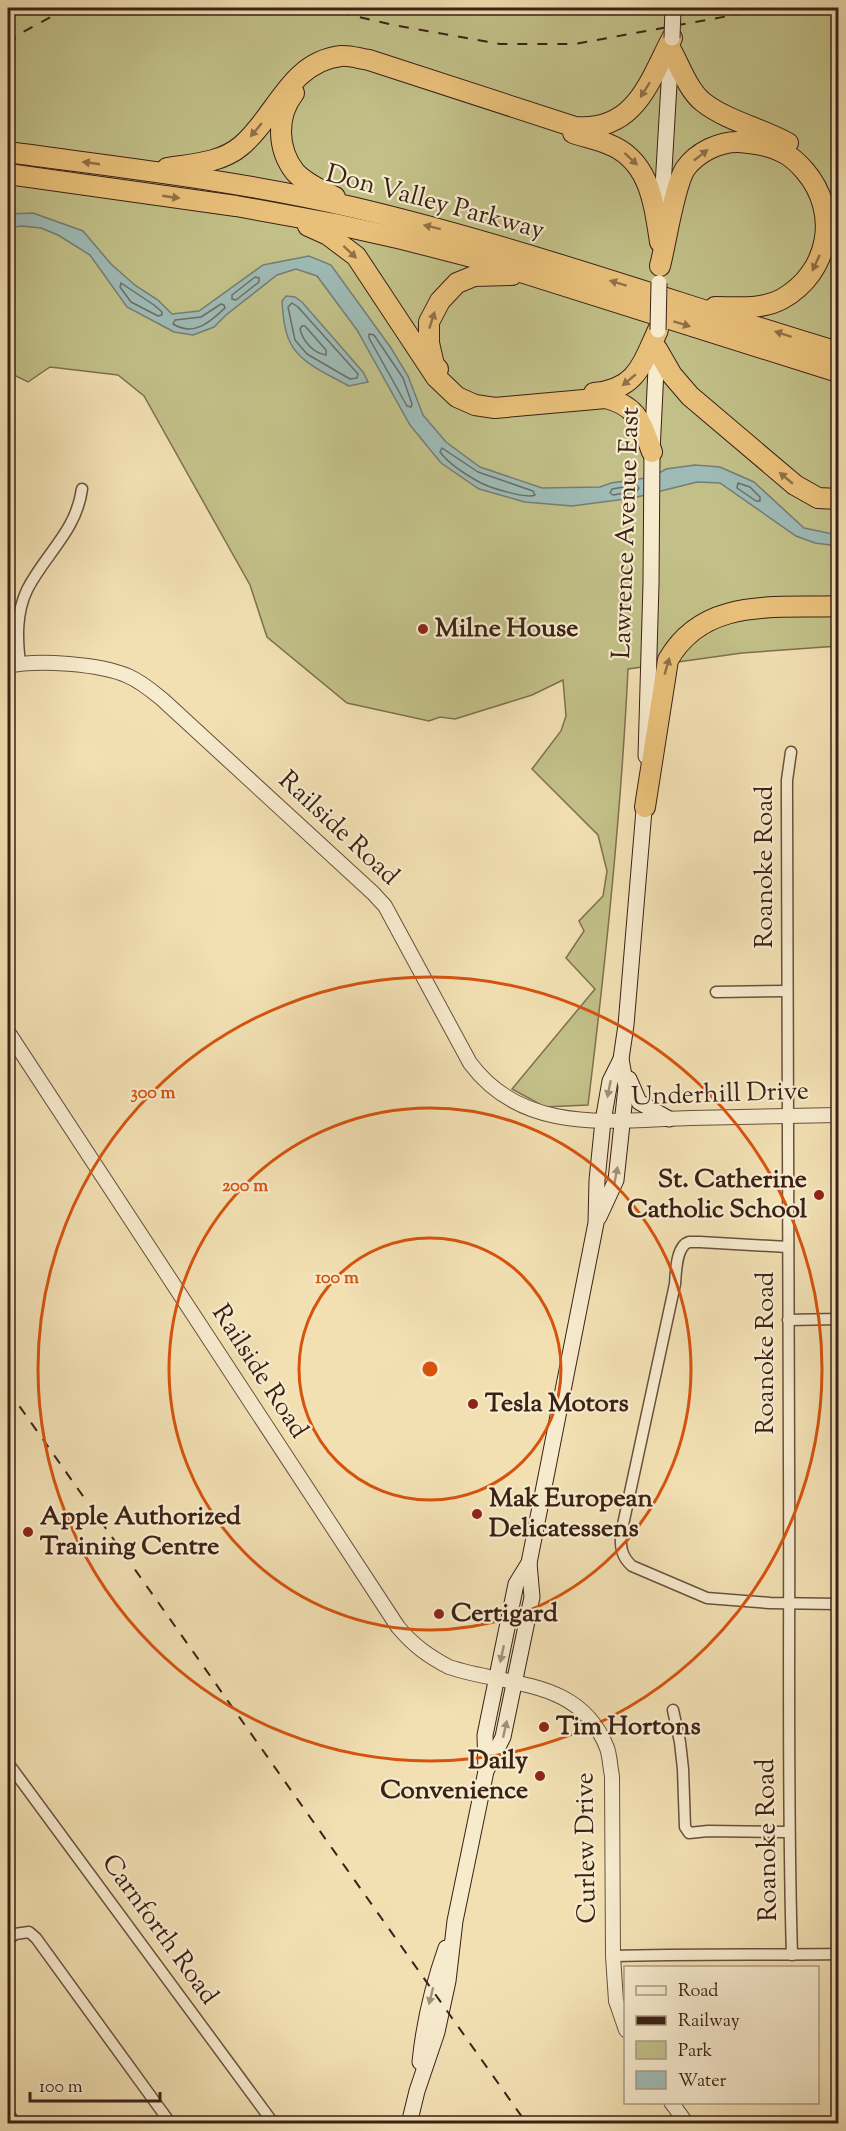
<svg xmlns="http://www.w3.org/2000/svg" width="846" height="2131" font-family="'Sorts Mill Goudy',serif">
<style>
.green{fill:#c2c088;stroke:#7e704f;stroke-width:1.5}
.water{fill:#9ebbb6;stroke:#767d76;stroke-width:1.5}
.lines{fill:none;stroke-linecap:round;stroke-linejoin:round}
.shore{stroke:#6c6e66;stroke-width:1.5}
.minor-casing{stroke:#69513d;stroke-width:13}
.tertiary-casing{stroke:#69513d;stroke-width:16}
.secondary-casing{stroke:#3b2116;stroke-width:17}
.motorway-casing{stroke:#3b2116;stroke-width:22}
.minor{stroke:#f7ebce;stroke-width:10}
.tertiary{stroke:#f7ebce;stroke-width:14}
.secondary{stroke:#f7ebce;stroke-width:15}
.motorway{stroke:#e9c07a;stroke-width:20}
.rail{stroke:#3b2116;stroke-width:2;stroke-dasharray:10 10;stroke-linecap:butt}
.secondary-bridge-casing{stroke:#3b2116;stroke-width:17;stroke-linecap:butt}
.secondary-bridge{stroke:#f7ebce;stroke-width:15}
.oneway{fill:#927048}
.oneway2{fill:#a2907b}
.ring{fill:none;stroke:#d7530d;stroke-width:3}
.poi-dot{fill:#8f2418;stroke:#f7ebce;stroke-width:2}
.labels{text-anchor:middle;dominant-baseline:central;stroke-width:4.5;stroke-linejoin:round;paint-order:stroke}
.street-label{font-size:26px;fill:#3b2116;stroke:#f7ebce}
.poi-label{font-size:26px;font-weight:bold;fill:#3b2116;stroke:#f7ebce;text-anchor:start}
.centre{fill:#d7530d;stroke:#f7ebce;stroke-width:3}
.ring-label{font-size:18px;text-anchor:middle;font-weight:bold;fill:#d7530d;stroke:#f7ebce;stroke-width:4.5;stroke-linejoin:round;paint-order:stroke}
</style>
<rect width="100%" height="100%" fill="#f2e0b3"/>
<filter id="stains"><feTurbulence type="fractalNoise" baseFrequency=".00333" numOctaves="4"/><feColorMatrix values="0 0 0 0 .2 0 0 0 0 .09 0 0 0 0 .02 0 0 0 .5 -.17"/></filter>
<radialGradient id="worn" r=".72"><stop offset=".6" stop-color="#630" stop-opacity="0"/><stop offset="1" stop-color="#630" stop-opacity=".3"/></radialGradient>
<path class="green" d="M8,8h830v638l-96,7 -114,16c-7,146 -22,291 -40,436l-43,2 -33,-18 83,-100 -29,-31 18,-27 -5,-10 24,-25 4,-25 -9,-36 -66,-66 29,-38 5,-15 -3,-36 -31,15 -77,24 -15,-2 -11,4 -82,-18 -80,-66 -17,-52 -106,-189 -26,-21 -68,-8 -22,15 -16,-8 -4,5z"/>
<g class="water">
<polygon points="33,213 83,231 111,264 136,286 158,300 172,314 199,311 263,265 309,256 331,265 391,348 408,376 423,415 446,442 480,467 542,488 600,487 611,483 652,477 666,469 695,465 720,467 754,482 804,528 838,535 838,546 815,543 796,536 720,483 697,482 633,498 572,506 525,502 479,489 441,463 410,425 357,330 317,276 296,269 277,275 226,315 214,327 193,335 174,332 127,307 90,255 58,235 41,228 22,226 8,228 8,214"/>
<path d="M286,296l9,1 7,5 61,70 5,10 -19,4c-19,-11 -49,-22 -59,-44 -6,-12 -7,-28 -8,-41z"/>
</g>
<g class="lines">
<g class="shore">
<polygon points="255,277 259,278 259,282 236,300 232,299 232,295"/>
<polygon points="121,283 154,305 162,312 162,315 158,316 131,302 120,287"/>
<polygon points="292,303 298,307 358,374 357,378 350,379 307,354 295,340 288,307"/>
<path d="M221,304l3,1 1,3c-15,14 -31,29 -52,16l2,-4 26,-3z"/>
<path d="M302,326h3l21,24v5c-13,-2 -23,-14 -26,-26z"/>
<polygon points="369,334 374,335 403,378 412,404 411,407 407,406 369,338"/>
<path d="M442,448l36,24 55,19 2,4c-9,4 -44,-7 -54,-12 -13,-7 -32,-19 -41,-31z"/>
<polygon points="738,483 750,487 760,497 760,501 756,501 737,488"/>
<polygon points="636,485 639,488 637,491 613,495 610,493 612,489"/>
</g>
<defs>
<g id="minor">
<path d="M20,663c-3,-24 -4,-50 7,-73 18,-36 49,-58 55,-101"/>
<path d="M791,752l-4,28c-1,228 2,456 2,685 1,163 -2,327 3,490"/>
<polyline points="716,992 787,991"/>
<path d="M788,1247l-88,-5c-4,0 -7,0 -11,0 -13,4 -13,30 -14,42l-54,250c-1,14 1,23 11,32l75,32 63,5 68,1"/>
<polyline points="788,1320 838,1319"/>
<polyline points="673,1710 680,1742 683,1769 685,1827 689,1833 708,1831 788,1832"/>
<polyline points="8,1763 274,2124"/>
<polyline points="8,1940 15,1934 29,1932 36,1938 171,2124"/>
<path d="M613,1956c75,-2 150,-1 225,-2"/>
<polyline points="8,2113 16,2124"/>
</g>
<g id="tertiary">
<path d="M8,666c29,-7 93,-2 120,10 14,6 24,15 35,24l210,193 12,13 85,157c54,73 143,57 221,55 49,-1 98,-2 147,-3"/>
<path d="M8,1032l390,595c15,18 30,29 51,40 60,20 131,11 158,81 3,8 3,19 5,28l1,180 3,45 10,29"/>
<polyline points="671,2102 687,2124"/>
</g>
<g id="secondary">
<polyline points="661,221 671,50"/>
<polyline points="646,756 651,584 652,452 657,348"/>
<polyline points="629,1079 639,1102 669,1119"/>
<polyline points="599,1217 616,1180 626,1087 621,1059"/>
<polyline points="486,1771 503,1737 532,1597 529,1563 596,1223 597,1180 603,1121 610,1081 621,1059 626,1025 645,798"/>
<path d="M420,2062c4,-40 13,-77 26,-114"/>
<polyline points="409,2124 417,2091 437,2032 448,1981 455,1921 486,1771 485,1735 516,1584 529,1563"/>
</g>
<g id="motorway">
<path d="M671,50c9,16 17,40 32,52 24,19 58,26 85,41"/>
<path d="M294,93c-18,23 -17,56 1,79 10,11 27,19 40,25"/>
<path d="M573,133c11,4 24,6 35,11 42,16 46,60 52,98"/>
<path d="M8,152c116,16 234,29 348,56 164,39 322,96 482,144"/>
<path d="M167,168c25,-4 54,-5 74,-22 35,-29 48,-84 100,-90 9,-1 19,3 28,4l206,67c60,5 74,-45 97,-89"/>
<polyline points="8,174 236,206 335,224 402,239 476,258 838,372"/>
<path d="M308,226l20,9 28,21 80,121 21,20 18,8 20,3 111,-10c33,9 35,25 46,54"/>
<path d="M660,266c6,-23 14,-79 25,-97 12,-17 35,-28 55,-27 16,2 30,3 44,11 8,4 15,11 21,18 35,41 25,101 -23,128 -20,11 -45,8 -67,8"/>
<polyline points="657,349 672,375 690,396 795,485 818,498 838,499"/>
<polyline points="438,369 434,365 429,343 429,322 440,301 457,283 474,276 512,275"/>
<path d="M594,393c43,-4 48,-29 64,-63"/>
<path d="M645,807l23,-147c36,-64 109,-51 170,-54"/>
</g>
</defs>
<use href="#minor" class="minor-casing"/>
<use href="#tertiary" class="tertiary-casing"/>
<use href="#secondary" class="secondary-casing"/>
<use href="#motorway" class="motorway-casing"/>
<use href="#minor" class="minor"/>
<use href="#tertiary" class="tertiary"/>
<use href="#secondary" class="secondary"/>
<use href="#motorway" class="motorway"/>
<g class="rail">
<polyline points="321,8 393,25 500,44 575,44 772,8"/>
<polyline points="8,44 23,32 67,8"/>
<polyline points="8,1390 527,2124"/>
</g>
<defs>
<g id="secondary-bridge">
<polyline points="672,38 673,8"/>
<polyline points="658,330 659,283"/>
</g>
</defs>
<use href="#secondary-bridge" class="secondary-bridge-casing"/>
<use href="#secondary-bridge" class="secondary-bridge"/>
</g>
<defs><path id="oneway-solid" d="M-6-.8H1V-3.2L6.5 0L1 3.2V.8H-6Z" transform="scale(1.5)"/></defs>
<g class="oneway">
<use href="#oneway-solid" transform="translate(645 90) rotate(122)"/>
<use href="#oneway-solid" transform="translate(256 130) rotate(130)"/>
<use href="#oneway-solid" transform="translate(701 155) rotate(-38)"/>
<use href="#oneway-solid" transform="translate(631 159) rotate(43)"/>
<use href="#oneway-solid" transform="translate(91 163) rotate(-172)"/>
<use href="#oneway-solid" transform="translate(171 197) rotate(8)"/>
<use href="#oneway-solid" transform="translate(432 227) rotate(-166)"/>
<use href="#oneway-solid" transform="translate(350 252) rotate(43)"/>
<use href="#oneway-solid" transform="translate(816 263) rotate(115)"/>
<use href="#oneway-solid" transform="translate(618 283) rotate(-163)"/>
<use href="#oneway-solid" transform="translate(432 320) rotate(-72)"/>
<use href="#oneway-solid" transform="translate(682 324) rotate(17)"/>
<use href="#oneway-solid" transform="translate(783 334) rotate(-162)"/>
<use href="#oneway-solid" transform="translate(629 380) rotate(140)"/>
<use href="#oneway-solid" transform="translate(786 478) rotate(-140)"/>
<use href="#oneway-solid" transform="translate(667 666) rotate(-74)"/>
</g>
<g class="oneway2">
<use href="#oneway-solid" transform="translate(609 1089) rotate(101)"/>
<use href="#oneway-solid" transform="translate(616 1175) rotate(-79)"/>
<use href="#oneway-solid" transform="translate(502 1654) rotate(102)"/>
<use href="#oneway-solid" transform="translate(505 1729) rotate(-77)"/>
<use href="#oneway-solid" transform="translate(431 1996) rotate(104)"/>
</g>
<g class="ring">
<circle cx="430" cy="1369" r="131"/>
<circle cx="430" cy="1369" r="261"/>
<circle cx="430" cy="1369" r="392"/>
</g>
<g class="poi-dot">
<circle cx="423" cy="629" r="6"/>
<circle cx="819" cy="1195" r="6"/>
<circle cx="473" cy="1404" r="6"/>
<circle cx="477" cy="1514" r="6"/>
<circle cx="28" cy="1532" r="6"/>
<circle cx="439" cy="1614" r="6"/>
<circle cx="544" cy="1727" r="6"/>
<circle cx="540" cy="1776" r="6"/>
</g>
<g class="labels">
<g class="street-label">
<text transform="translate(435 203) rotate(15)">Don Valley Parkway</text>
<text transform="translate(627 533) rotate(-88)">Lawrence Avenue East</text>
<text transform="translate(338 829) rotate(43)">Railside Road</text>
<text transform="translate(765 867) rotate(-90)">Roanoke Road</text>
<text transform="translate(720 1095) rotate(-2)">Underhill Drive</text>
<text transform="translate(766 1353) rotate(-90)">Roanoke Road</text>
<text transform="translate(259 1372) rotate(57)">Railside Road</text>
<text transform="translate(768 1840) rotate(-91)">Roanoke Road</text>
<text transform="translate(587 1848) rotate(-91)">Curlew Drive</text>
<text transform="translate(159 1930) rotate(54)">Carnforth Road</text>
</g>
<g class="poi-label">
<text x="435" y="629">Milne House</text>
<text x="807" y="1180" text-anchor="end">St. Catherine<tspan x="807" dy="30">Catholic School</tspan></text>
<text x="485" y="1404">Tesla Motors</text>
<text x="489" y="1499">Mak European<tspan x="489" dy="30">Delicatessens</tspan></text>
<text x="40" y="1517">Apple Authorized<tspan x="40" dy="30">Training Centre</tspan></text>
<text x="451" y="1614">Certigard</text>
<text x="556" y="1727">Tim Hortons</text>
<text x="528" y="1761" text-anchor="end">Daily<tspan x="528" dy="30">Convenience</tspan></text>
</g>
</g>
<circle cx="430" cy="1369" r="9" class="centre"/>
<g class="ring-label">
<text x="153" y="1098">300 m</text>
<text x="245" y="1191">200 m</text>
<text x="337" y="1283">100 m</text>
</g>
<rect width="846" height="2131" fill="none" stroke="#f2e0b3" stroke-width="30"/>
<rect x="9" y="9" width="828" height="2113" fill="none" stroke="#3b2116" stroke-width="3"/>
<rect x="15" y="15" width="816" height="2101" fill="none" stroke="#3b2116" stroke-width="1.5"/>
<rect x="624" y="1966" width="195" height="138" fill="#f7ebce" stroke="#ac9a84" stroke-width="1.5"/>
<rect x="636" y="1986" width="30" height="9" fill="#f7ebce" stroke="#ac9a84" stroke-width="1.5"/>
<text x="678" y="1996" font-size="18" fill="#3b2116">Road</text>
<rect x="636" y="2016" width="30" height="9" fill="#3b2116" stroke="#ac9a84" stroke-width="1.5"/>
<text x="678" y="2026" font-size="18" fill="#3b2116">Railway</text>
<rect x="636" y="2041" width="30" height="18" fill="#c2c088" stroke="#ac9a84" stroke-width="1.5"/>
<text x="678" y="2056" font-size="18" fill="#3b2116">Park</text>
<rect x="636" y="2071" width="30" height="18" fill="#9ebbb6" stroke="#ac9a84" stroke-width="1.5"/>
<text x="678" y="2086" font-size="18" fill="#3b2116">Water</text>
<path d="M30 2092v9h130v-9" fill="none" stroke="#3b2116" stroke-width="3"/>
<text x="39" y="2092" font-size="18" fill="#3b2116" stroke="#f7ebce" stroke-width="4.5" paint-order="stroke">100 m</text>
<rect width="100%" height="100%" filter="url(#stains)"/>
<rect width="100%" height="100%" fill="url(#worn)"/>
</svg>
